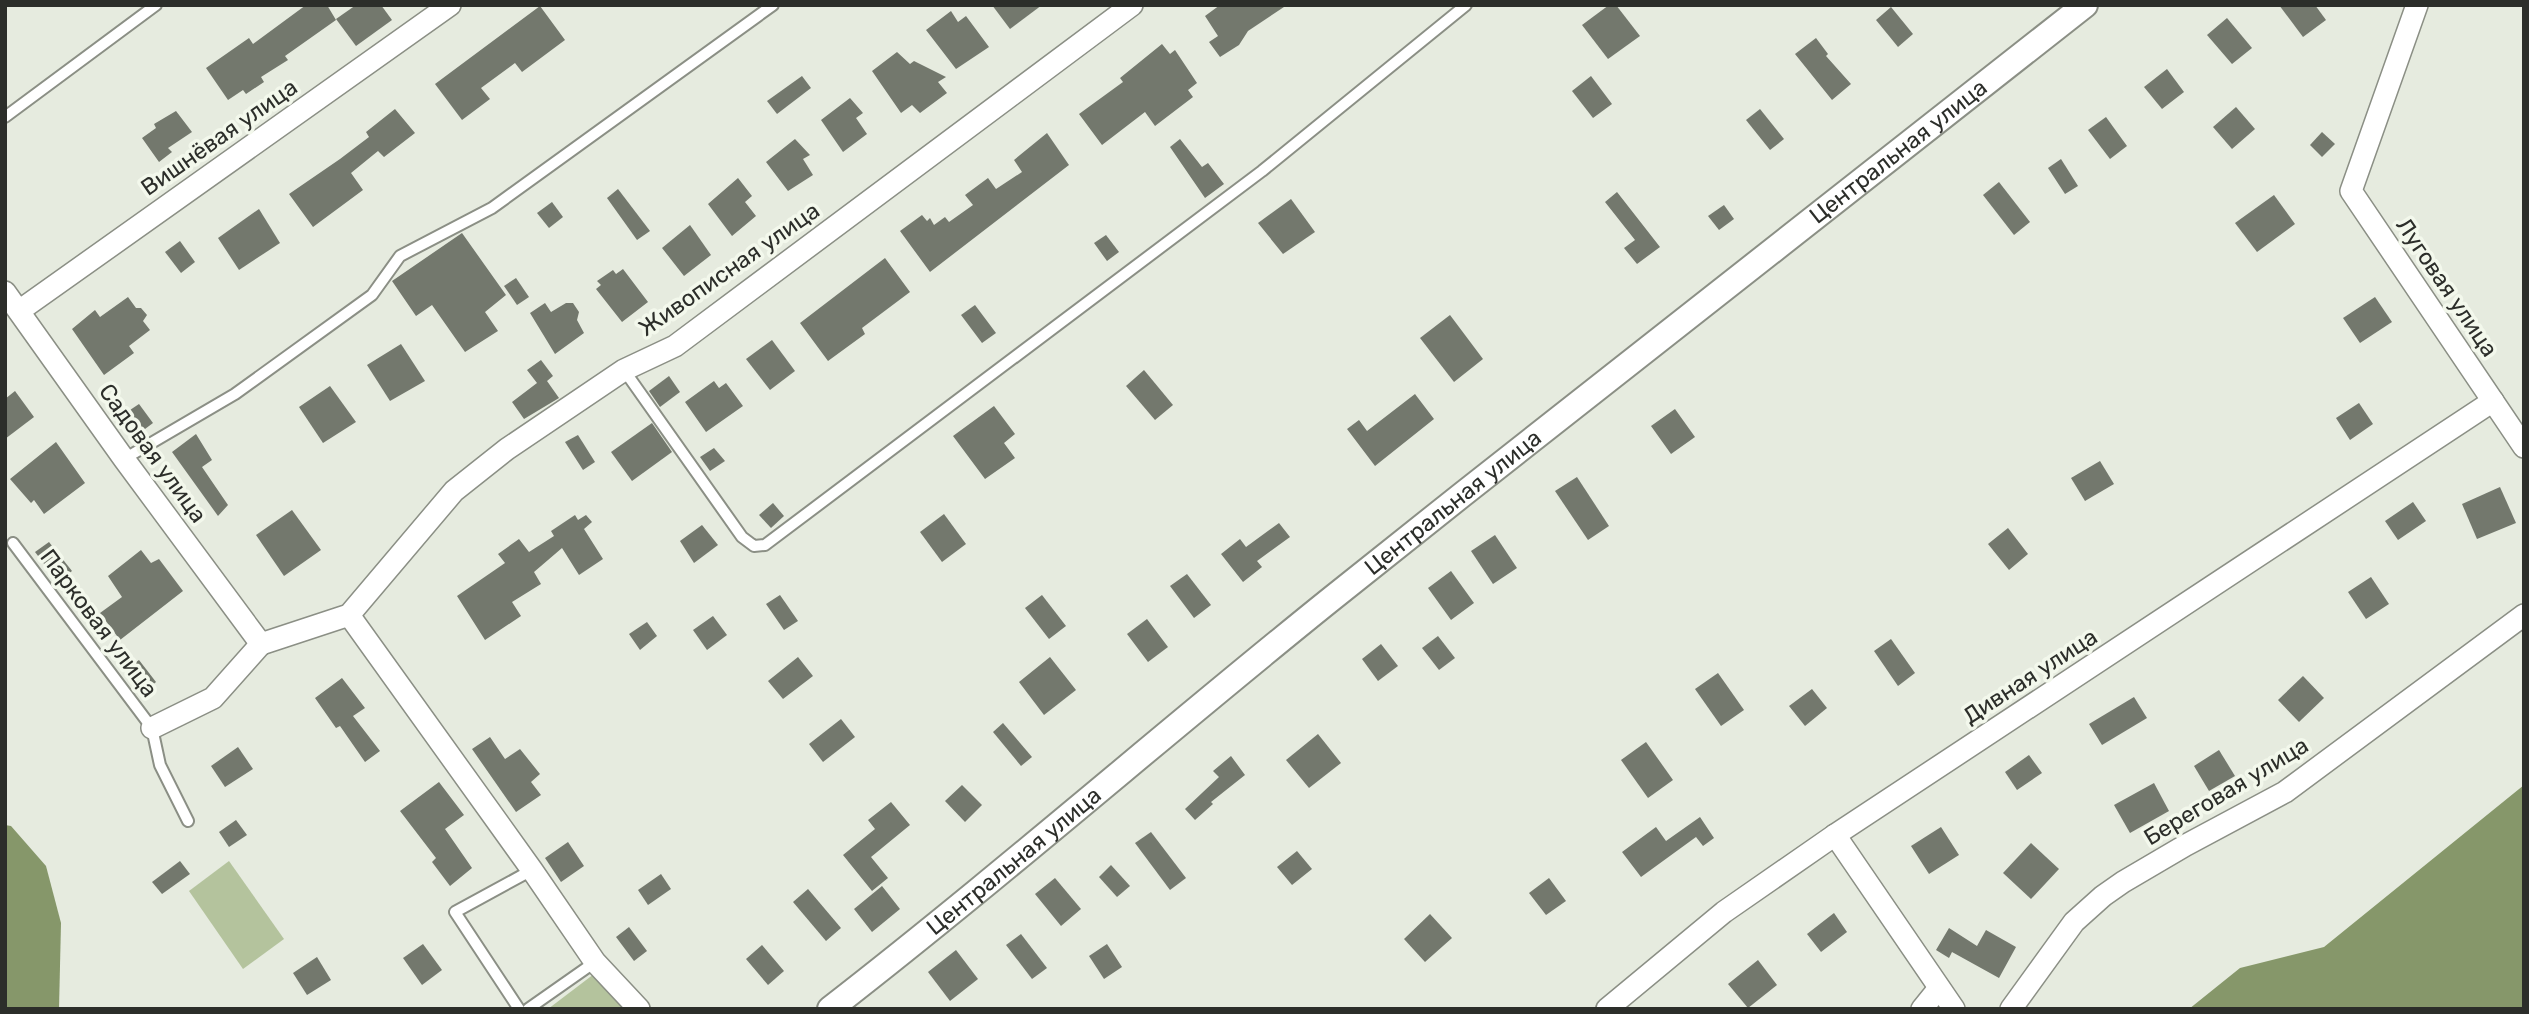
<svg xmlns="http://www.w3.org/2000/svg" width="2529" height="1014" font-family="Rubik,sans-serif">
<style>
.green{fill:#b4c39d}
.water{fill:#86976a}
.building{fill:#73786d}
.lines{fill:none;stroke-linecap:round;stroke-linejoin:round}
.service-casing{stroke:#8b8f85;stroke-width:14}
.minor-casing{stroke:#8b8f85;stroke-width:24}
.tertiary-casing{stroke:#8b8f85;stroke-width:28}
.service{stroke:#fff;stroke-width:10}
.minor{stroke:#fff;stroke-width:21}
.tertiary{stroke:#fff;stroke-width:24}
.labels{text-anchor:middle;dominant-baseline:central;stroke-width:7;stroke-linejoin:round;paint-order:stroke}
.street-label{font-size:23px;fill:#2c2e2a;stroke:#f3f8ec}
</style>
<rect width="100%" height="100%" fill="#e6ebdf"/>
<g class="green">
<polygon points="229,861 284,939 243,969 189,891"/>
<polygon points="594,974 627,1009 548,1009"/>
</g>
<g class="water">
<polygon points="2524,785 2524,1009 2189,1009 2240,968 2324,947"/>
<polygon points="5,825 11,826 46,866 61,923 59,1009 5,1009"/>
</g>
<g class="building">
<polygon points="306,5 327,5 336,20 285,56 288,60 261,77 264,82 246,94 243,90 228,100 206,68 249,38 253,44"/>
<polygon points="356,5 381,5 392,20 356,46 336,19"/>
<polygon points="992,5 1042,5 1010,29"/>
<polygon points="1220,5 1287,5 1248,31 1239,45 1220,57 1209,42 1218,36 1205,16"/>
<polygon points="1609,5 1616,5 1640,36 1608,59 1582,25"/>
<polygon points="2279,5 2315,5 2326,20 2303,37"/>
<polygon points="540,6 565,40 522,72 515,63 481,88 490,99 462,120 435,84"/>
<polygon points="1891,7 1913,34 1898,47 1876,20"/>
<polygon points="951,11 958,22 966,16 989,47 956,69 926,30"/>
<polygon points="2227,18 2252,48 2232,64 2207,35"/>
<polygon points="1816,38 1828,54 1826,56 1851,84 1832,100 1795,54"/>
<polygon points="1162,44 1170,54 1175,50 1197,83 1188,90 1193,97 1155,126 1145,112 1102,145 1079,114 1123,82 1120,78"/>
<polygon points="897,52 910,64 914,61 946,77 938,82 947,93 920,113 912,105 901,113 872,71"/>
<polygon points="2167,69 2184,92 2162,109 2144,87"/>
<polygon points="802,76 811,88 777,114 767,101"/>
<polygon points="1591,76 1612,104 1593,118 1572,91"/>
<polygon points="850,98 863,113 856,118 867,134 843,152 821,120"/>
<polygon points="2236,107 2255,129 2232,149 2213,127"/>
<polygon points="395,109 415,133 384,157 378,151 351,173 363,190 313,227 289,194 340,159 369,137 366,132"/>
<polygon points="1760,109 1784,139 1770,150 1746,120"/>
<polygon points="176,111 192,132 168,148 172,152 159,162 142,138 156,128 154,124"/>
<polygon points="2106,117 2127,146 2110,159 2088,130"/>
<polygon points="2322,132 2335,144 2322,157 2310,145"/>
<polygon points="1047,133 1069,165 930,272 900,231 922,215 927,221 930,218 934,225 945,217 949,222 973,205 965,195 988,178 996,189 1022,172 1014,160"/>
<polygon points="795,139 810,155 803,159 813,175 788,191 766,162"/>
<polygon points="1180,139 1202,167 1208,163 1224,184 1205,198 1170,147"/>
<polygon points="2061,159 2078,186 2065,194 2048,168"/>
<polygon points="738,178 752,196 745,202 756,216 732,236 708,204"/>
<polygon points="1999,182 2030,222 2014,235 1983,195"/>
<polygon points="618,189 650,231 637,240 607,198"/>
<polygon points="1617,192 1660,247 1637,264 1624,248 1635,240 1605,202"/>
<polygon points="2274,195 2295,224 2257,252 2235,223"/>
<polygon points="1291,199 1315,232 1283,254 1258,223"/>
<polygon points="552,202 563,217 549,228 537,213"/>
<polygon points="1724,205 1734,219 1719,230 1708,216"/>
<polygon points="259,209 280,243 239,270 218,238"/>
<polygon points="690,225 711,255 684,276 662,248"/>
<polygon points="462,233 506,295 485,312 498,331 465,352 432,305 416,316 392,281"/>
<polygon points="1106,235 1119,252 1107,261 1094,243"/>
<polygon points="180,241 195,262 181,273 165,252"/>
<polygon points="885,258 910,292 862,328 865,334 828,361 800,323"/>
<polygon points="623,269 648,302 622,322 596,289 601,285 597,281 613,270 616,274"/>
<polygon points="516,278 529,297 517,305 504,286"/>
<polygon points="128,297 136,308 141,308 147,315 143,321 150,330 129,346 134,353 104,375 72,329 95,310 100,317"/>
<polygon points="2375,297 2392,322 2360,343 2343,318"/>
<polygon points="545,303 551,312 566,303 573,303 579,312 577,320 584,333 555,354 530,313"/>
<polygon points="975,305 996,333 982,343 961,315"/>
<polygon points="1450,315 1483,359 1454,382 1420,338"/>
<polygon points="772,340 795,371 770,390 746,359"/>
<polygon points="401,344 425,381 390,401 367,365"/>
<polygon points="541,360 553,376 547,381 559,398 524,419 512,402 537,383 527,370"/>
<polygon points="1144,370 1173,405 1155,420 1126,386"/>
<polygon points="669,376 680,392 660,407 649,391"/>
<polygon points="714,381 719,388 726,383 743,406 706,432 685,402"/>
<polygon points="330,386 356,422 323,443 299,407"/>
<polygon points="15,391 34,417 5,439 5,399"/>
<polygon points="1415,394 1434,419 1375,466 1347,429 1359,420 1367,431"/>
<polygon points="2359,403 2373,424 2350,440 2336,418"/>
<polygon points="139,404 153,423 141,432 127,412"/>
<polygon points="994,406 1015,434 1004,443 1015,458 985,479 953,436"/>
<polygon points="1675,409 1695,437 1671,454 1651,426"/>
<polygon points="652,423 672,452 632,481 611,452"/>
<polygon points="196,434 212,460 202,467 228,505 218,516 172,452"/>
<polygon points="578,435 595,462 583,470 565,442"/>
<polygon points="56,442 85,483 44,514 34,500 31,503 10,479"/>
<polygon points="714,448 725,461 710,471 700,457"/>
<polygon points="2100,461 2114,484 2085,501 2071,478"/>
<polygon points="1577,477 1609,526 1588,540 1555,491"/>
<polygon points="2500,487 2516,523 2477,539 2462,504"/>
<polygon points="2413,502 2426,521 2398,540 2385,521"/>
<polygon points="773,503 784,516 771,528 759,515"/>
<polygon points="292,510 321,550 284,576 256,535"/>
<polygon points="944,514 966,544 942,562 920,532"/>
<polygon points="575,515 578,520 586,515 592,522 584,529 603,559 579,575 562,548 534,572 541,584 512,602 521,616 485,640 457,596 505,563 498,554 519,539 529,552 554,536 551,531"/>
<polygon points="1279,523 1290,537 1257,561 1262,567 1243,582 1221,554 1240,539 1246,547"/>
<polygon points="702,525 718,545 694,563 680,541"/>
<polygon points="2008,528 2028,554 2009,570 1988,544"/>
<polygon points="1495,535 1517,568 1493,584 1471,551"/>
<polygon points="49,542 72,571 58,582 35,552"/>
<polygon points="141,550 151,563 159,559 183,591 120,640 100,613 122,597 108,576"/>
<polygon points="1451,571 1474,603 1451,620 1428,588"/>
<polygon points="1187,574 1211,605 1194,618 1170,586"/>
<polygon points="2371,577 2389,604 2366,619 2348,592"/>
<polygon points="780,595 798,621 784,630 766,604"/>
<polygon points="1042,595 1066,626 1049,639 1025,608"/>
<polygon points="713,616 727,635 707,650 693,630"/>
<polygon points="1147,619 1168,647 1148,662 1127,634"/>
<polygon points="647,622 657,636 640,650 629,634"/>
<polygon points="1438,636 1455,658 1439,670 1422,648"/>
<polygon points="1891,639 1915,673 1898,686 1874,651"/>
<polygon points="1381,644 1398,666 1378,681 1362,659"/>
<polygon points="798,657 813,676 783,699 768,681"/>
<polygon points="1050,657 1076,690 1044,715 1019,682"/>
<polygon points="139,660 156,682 142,694 124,671"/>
<polygon points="1718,673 1744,710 1721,726 1695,689"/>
<polygon points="2303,676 2324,698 2299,722 2278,700"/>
<polygon points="342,678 365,708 353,716 380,751 365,762 340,726 336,728 315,698"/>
<polygon points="1812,689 1827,708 1805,726 1789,706"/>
<polygon points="2134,697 2147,718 2102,745 2089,724"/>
<polygon points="841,719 855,737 823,762 809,744"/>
<polygon points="1003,723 1032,757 1021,766 993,732"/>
<polygon points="1318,734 1341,763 1309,788 1286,760"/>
<polygon points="490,737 505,759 520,749 540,774 531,782 541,795 516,812 472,749"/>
<polygon points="1646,742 1673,780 1648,798 1621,760"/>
<polygon points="238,747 253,769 225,787 211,766"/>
<polygon points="2219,750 2235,776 2209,791 2194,766"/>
<polygon points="2029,755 2042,773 2017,790 2005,772"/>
<polygon points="1231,756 1245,775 1211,802 1213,804 1195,820 1185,809 1219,777 1213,771"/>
<polygon points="439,782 464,815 445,829 472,868 450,886 432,862 436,858 400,811"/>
<polygon points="2154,783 2169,811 2130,833 2114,805"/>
<polygon points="962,785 982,805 965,822 945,801"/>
<polygon points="891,802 910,825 871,857 888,878 872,891 843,855 875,829 868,820"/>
<polygon points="1700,817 1714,838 1703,846 1696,837 1641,877 1622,852 1656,827 1666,841"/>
<polygon points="236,820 247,835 229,847 219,832"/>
<polygon points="1941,827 1959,855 1929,874 1911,846"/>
<polygon points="1151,832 1186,878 1170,890 1135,843"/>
<polygon points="568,842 584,866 561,882 545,858"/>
<polygon points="2031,843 2059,869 2031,899 2003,873"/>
<polygon points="1297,851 1312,869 1292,885 1277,867"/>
<polygon points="180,861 190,874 162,894 152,882"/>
<polygon points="1111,865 1130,886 1117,897 1099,877"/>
<polygon points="661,874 671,889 648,905 638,890"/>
<polygon points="1055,878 1081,909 1061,926 1035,894"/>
<polygon points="1549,878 1566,901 1546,915 1529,893"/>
<polygon points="882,886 900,909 872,932 854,909"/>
<polygon points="808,889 841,928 826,941 793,902"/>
<polygon points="1834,913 1847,932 1821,952 1807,934"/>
<polygon points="1430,914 1452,938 1425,962 1404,939"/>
<polygon points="629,927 647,951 634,961 616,937"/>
<polygon points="1949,928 1977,946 1986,930 2016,947 1999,978 1952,952 1949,958 1936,950"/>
<polygon points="1021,934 1047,968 1032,979 1006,945"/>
<polygon points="423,944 442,970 422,985 403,958"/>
<polygon points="1107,944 1122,967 1104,979 1089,956"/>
<polygon points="762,945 784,971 768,985 746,959"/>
<polygon points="956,950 978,979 950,1001 928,972"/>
<polygon points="317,957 331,980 307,995 293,973"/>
<polygon points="1758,960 1777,985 1748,1008 1728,984"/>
</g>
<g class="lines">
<defs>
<g id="service">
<polyline points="5,117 156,5"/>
<polyline points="624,370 742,537 754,546 765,545 1262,171 1466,5"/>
<polyline points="124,459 235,394 372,295 400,256 492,208 773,5"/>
<polyline points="13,543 152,728 160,765 188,821"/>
<polyline points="519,1009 455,912 532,870"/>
<polyline points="528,1009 595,962"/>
</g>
<g id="minor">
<polyline points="2417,5 2351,191 2524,447"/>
<polyline points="5,292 124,459 261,644"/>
<polyline points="19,311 450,5"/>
<polyline points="349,615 532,870 595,962 639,1009"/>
<polyline points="261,644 349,615 454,491 507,449 624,370 675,346 1132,5"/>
<polyline points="152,728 213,698 261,644"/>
<polyline points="1835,835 1954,1009"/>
<polyline points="1607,1009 1724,912 1835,835 2493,401"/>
<polyline points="1922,1009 1939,988"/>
<polyline points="2011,1009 2074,922 2103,896 2123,882 2186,845 2285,792 2524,615"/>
</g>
<g id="tertiary">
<path id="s1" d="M830,1009c170,-132 332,-274 500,-409 250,-200 502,-397 755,-595"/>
</g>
</defs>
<use href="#service" class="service-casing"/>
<use href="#minor" class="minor-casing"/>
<use href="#tertiary" class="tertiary-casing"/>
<use href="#service" class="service"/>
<use href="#minor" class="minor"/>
<use href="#tertiary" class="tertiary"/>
</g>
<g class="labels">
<g class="street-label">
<text transform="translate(219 137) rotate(-35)">Вишнёвая улица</text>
<text stroke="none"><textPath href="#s1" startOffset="1370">Центральная улица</textPath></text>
<text transform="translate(729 269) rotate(-35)">Живописная улица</text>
<text transform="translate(2447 287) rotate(56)">Луговая улица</text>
<text transform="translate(153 453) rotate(54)">Садовая улица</text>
<text stroke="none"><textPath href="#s1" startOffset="803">Центральная улица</textPath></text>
<text transform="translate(99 623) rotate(53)">Парковая улица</text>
<text transform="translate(2030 676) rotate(-33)">Дивная улица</text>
<text transform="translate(2226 791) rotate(-31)">Береговая улица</text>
<text stroke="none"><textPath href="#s1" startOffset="236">Центральная улица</textPath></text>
</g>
</g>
<rect width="2529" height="1014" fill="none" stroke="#2c2e2a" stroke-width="14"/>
</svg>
